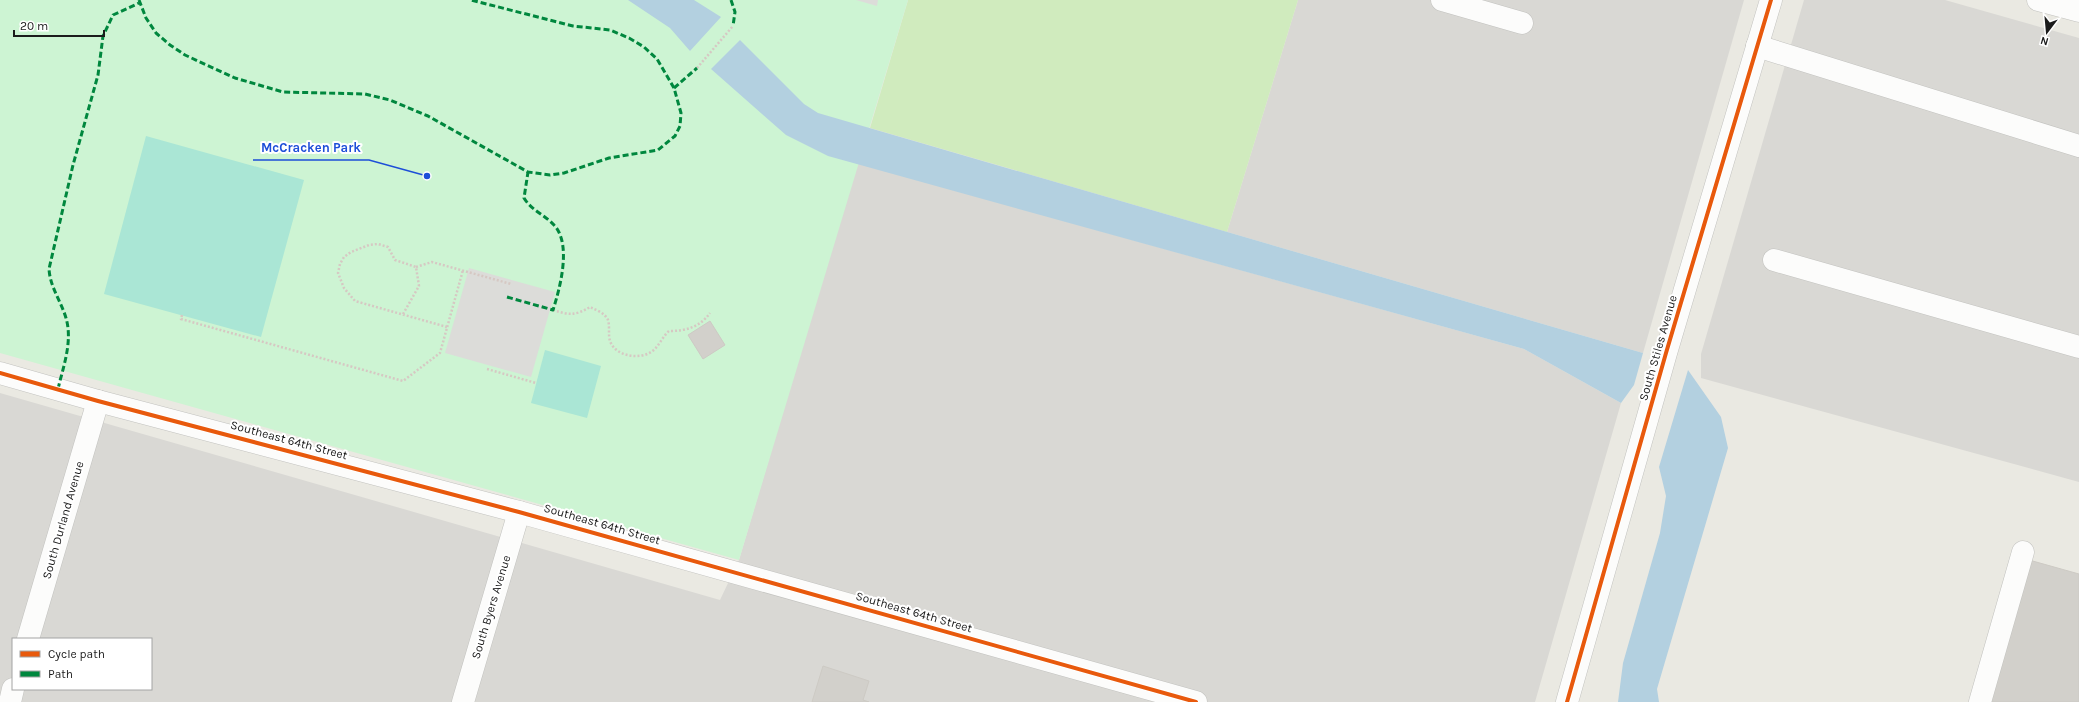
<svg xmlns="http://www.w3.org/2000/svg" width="2079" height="702" font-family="Karla,sans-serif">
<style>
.residential{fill:#d9d8d4;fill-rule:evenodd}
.grass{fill:#d0ebbe}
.park{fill:#cdf4d3}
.pitch{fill:#aae6d5}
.parking{fill:#dcdcd9}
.water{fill:#b3d0e0}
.building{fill:#d2d0cb;stroke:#cdcac4}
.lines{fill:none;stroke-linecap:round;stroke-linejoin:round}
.minor-casing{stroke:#c2c2bf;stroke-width:23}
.path{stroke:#d6c8c3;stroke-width:2.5;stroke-dasharray:2 2;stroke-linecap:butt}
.minor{stroke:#fcfcfb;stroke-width:22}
.quiet{stroke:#00873e;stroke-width:3;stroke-dasharray:6 3;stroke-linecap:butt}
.cycleway-casing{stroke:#fff;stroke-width:6}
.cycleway{stroke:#e8590c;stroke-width:4}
.labels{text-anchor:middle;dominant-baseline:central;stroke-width:4;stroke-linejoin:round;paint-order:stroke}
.street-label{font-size:12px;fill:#1b1b1b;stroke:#fff}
.leader{fill:none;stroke:#1d4ed8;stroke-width:1.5}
.callout-dot{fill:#1d4ed8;stroke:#fff;stroke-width:1.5}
.callout-label{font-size:13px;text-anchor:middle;font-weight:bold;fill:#1d4ed8;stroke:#fff;stroke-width:4;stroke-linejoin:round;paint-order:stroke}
</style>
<rect width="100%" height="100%" fill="#eae9e2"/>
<g class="residential">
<polygon points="1298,0 1744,0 1643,353 1227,232"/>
<polygon points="1804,0 1945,0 2079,38 2079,482 1701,378 1701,354"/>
<path d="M856,163l668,186 97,54 -86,299h-1535v-309l720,207 19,-40zM13,639h138v50h-138z"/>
</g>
<polygon class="grass" points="908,0 1298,0 1227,232 870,128"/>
<polygon class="park" points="0,0 908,0 739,560 0,353"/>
<g class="pitch">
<polygon points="146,136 304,180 261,337 104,294"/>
<polygon points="545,350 601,366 587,418 531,403"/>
</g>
<g class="parking">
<polygon points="856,0 878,0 877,6"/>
<polygon points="469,268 555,292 531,377 445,353"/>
</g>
<g class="water">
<polygon points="628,0 694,0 721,17 690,51 670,28"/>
<polygon points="740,40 804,104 818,113 1643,353 1634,385 1621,403 1524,349 828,156 786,135 711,69"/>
<polygon points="1688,370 1721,417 1728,448 1657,689 1659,702 1618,702 1623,663 1660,533 1666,496 1659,467"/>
</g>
<g class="building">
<polygon points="710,321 725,345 703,359 688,335"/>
<polygon points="2029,560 2079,574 2079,702 1990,702"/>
<polygon points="823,666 869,681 863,700 869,702 812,702"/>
</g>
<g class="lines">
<defs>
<g id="minor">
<polyline points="1442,0 1522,23"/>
<polyline points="2038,0 2079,11"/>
<polyline points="1757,46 2079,146"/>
<polyline points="1774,260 2079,347"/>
<polyline points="0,373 98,401 519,512 1196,702"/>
<polyline points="28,639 98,401"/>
<polyline points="10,702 13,689"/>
<polyline points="463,702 519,512"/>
<polyline points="1567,702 1666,353 1771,0"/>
<polyline points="1980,702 2023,552"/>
</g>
</defs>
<use href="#minor" class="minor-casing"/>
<g class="path">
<polyline points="697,68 733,26"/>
<polyline points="416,267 432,262 511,284"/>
<path d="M553,310c16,5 22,6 37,-3 6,3 15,6 18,13 2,6 0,15 2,21 5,15 29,19 41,11 8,-5 11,-15 18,-21 17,0 31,-4 41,-18"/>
<polyline points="403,314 419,286 416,267 395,260 388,247 378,244 369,245 351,252 344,257 340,264 338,273 344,288 355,301 447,327"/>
<polyline points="182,315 181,319 403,381 440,353 463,270"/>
<polyline points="487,369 536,383"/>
</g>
<use href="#minor" class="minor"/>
<g class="quiet">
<polyline points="139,0 146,18 156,33 170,45 185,55 235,78 283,92 365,94 390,100 428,116 528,172 550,175 564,173 609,158 658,150 675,136 680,126 681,113 674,88 657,59 644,47 629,38 610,30 573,26 471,0"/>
<polyline points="731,0 735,12 733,26"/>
<polyline points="674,88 697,68"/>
<path d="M507,297l46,13c7,-22 19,-66 1,-85 -9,-10 -23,-15 -30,-27l4,-26"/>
<path d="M58,389c5,-22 15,-47 8,-71 -5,-17 -16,-31 -17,-49l24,-104 25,-90 5,-39 10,-21 26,-12"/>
</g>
<defs>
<g id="cycleway">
<polyline points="0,373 98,401 519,512 1196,702"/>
<polyline points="1567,702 1666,353 1771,0"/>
</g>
</defs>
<use href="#cycleway" class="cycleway-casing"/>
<use href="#cycleway" class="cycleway"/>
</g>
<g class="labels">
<g class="street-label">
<text transform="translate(1658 348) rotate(-74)">South Stiles Avenue</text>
<text transform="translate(289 440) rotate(15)">Southeast 64th Street</text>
<text transform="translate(63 520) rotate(-74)">South Durland Avenue</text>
<text transform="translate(602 524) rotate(16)">Southeast 64th Street</text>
<text transform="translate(491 607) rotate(-73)">South Byers Avenue</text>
<text transform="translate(914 612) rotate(16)">Southeast 64th Street</text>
</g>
</g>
<path class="leader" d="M427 176L369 160H253"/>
<circle class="callout-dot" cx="427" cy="176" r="4"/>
<g class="callout-label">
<text x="311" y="152">McCracken Park</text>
</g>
<rect x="12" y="638" width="140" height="52" fill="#ffffff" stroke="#a4a4a4"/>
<rect x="20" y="651" width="20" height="6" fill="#e8590c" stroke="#a4a4a4"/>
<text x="48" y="658" font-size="12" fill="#1b1b1b">Cycle path</text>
<rect x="20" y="671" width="20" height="6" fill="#00873e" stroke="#a4a4a4"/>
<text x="48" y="678" font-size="12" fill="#1b1b1b">Path</text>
<g transform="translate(2047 32) rotate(196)" stroke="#ffffff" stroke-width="3" paint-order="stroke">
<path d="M0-3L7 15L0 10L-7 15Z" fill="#1b1b1b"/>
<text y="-6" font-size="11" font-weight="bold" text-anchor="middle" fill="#1b1b1b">N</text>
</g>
<path d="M14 30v6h90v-6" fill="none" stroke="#1b1b1b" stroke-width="2"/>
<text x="20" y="30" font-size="12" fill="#1b1b1b" stroke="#ffffff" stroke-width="3" paint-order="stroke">20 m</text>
</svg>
